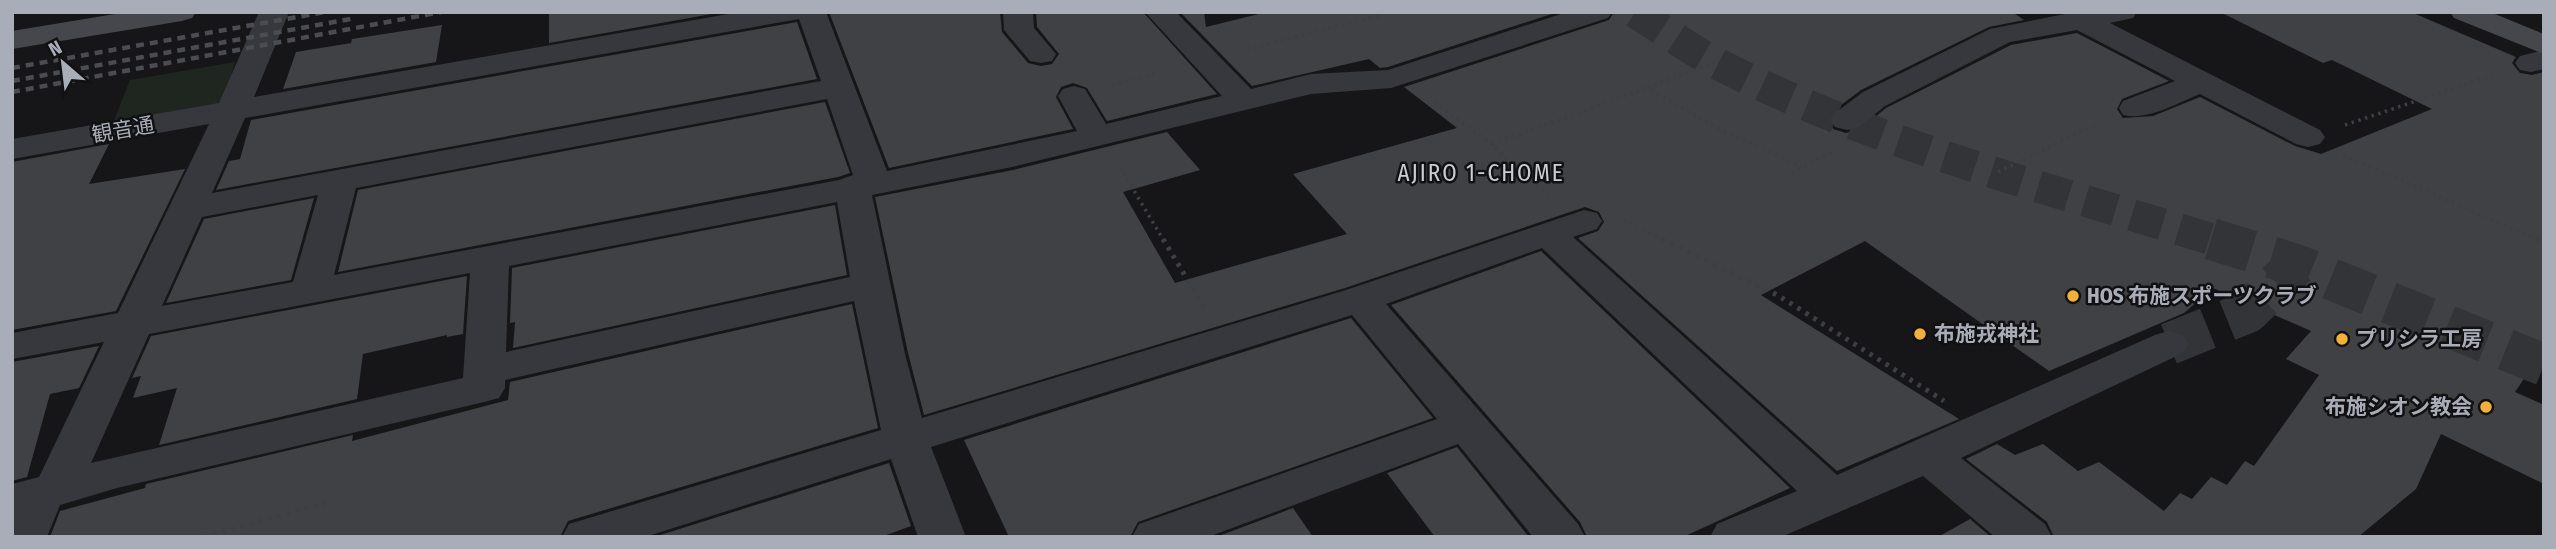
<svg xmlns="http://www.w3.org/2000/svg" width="2556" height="549" font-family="'Fira Sans Condensed','Noto Sans JP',sans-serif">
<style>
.green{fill:#1e261f}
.building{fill:#404145}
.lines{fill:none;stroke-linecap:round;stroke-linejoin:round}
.street-tunnel{stroke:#333438;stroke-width:42;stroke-dasharray:42 21;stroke-linecap:butt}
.secondary-tunnel-far1{stroke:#333438;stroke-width:32;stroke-dasharray:32 17;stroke-linecap:butt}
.secondary-tunnel{stroke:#333438;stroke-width:42;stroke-dasharray:42 21;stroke-linecap:butt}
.path-far1{stroke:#3d3f44;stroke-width:3.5;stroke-dasharray:2.5 4.5;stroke-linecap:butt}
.path{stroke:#3d3f44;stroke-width:5;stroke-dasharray:3.5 6;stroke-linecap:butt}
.street{fill:#37383d;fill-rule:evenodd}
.secondary{fill:#45474d;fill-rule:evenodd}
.rail{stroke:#4a4c52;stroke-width:4.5;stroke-dasharray:8 6;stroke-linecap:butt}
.poi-dot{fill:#f2b134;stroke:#111113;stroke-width:2.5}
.labels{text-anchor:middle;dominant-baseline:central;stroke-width:5;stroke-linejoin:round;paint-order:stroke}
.street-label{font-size:21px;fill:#a8adb8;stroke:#111113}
.poi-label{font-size:21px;font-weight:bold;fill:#a8adb8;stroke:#111113;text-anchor:start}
.neighbourhood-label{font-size:23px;letter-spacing:2px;fill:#c9ccd4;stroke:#111113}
</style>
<rect width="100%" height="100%" fill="#161618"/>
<polygon class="green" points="235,62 223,103 113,123 130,80"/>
<g class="building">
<polygon points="549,12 723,12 549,43"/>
<polygon points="829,12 1000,12 1002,32 1028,63 1041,66 1052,64 1059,54 1037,27 1036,12 1143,12 1217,94 1107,121 1087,88 1073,83 1061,87 1056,97 1073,129 889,168"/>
<polygon points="1180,12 1204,12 1206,27 1267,12 1558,12 1388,67 1380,68 1369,59 1252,86"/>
<polygon points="1614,12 2012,12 2024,20 1989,27 1861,90 1833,111 1828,118 1833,129 1846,133 1861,129 1886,108 2011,45 2077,33 2169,81 2122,99 2117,109 2123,118 2153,116 2200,97 2295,146 2321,154 2432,109 2332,60 2323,63 2220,12 2411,12 2516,57 2512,63 2520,73 2532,75 2544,72 2544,349 2515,392 2544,405 2544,484 2441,434 2416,489 2358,537 2054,537 2047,522 1966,459 1997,444 2015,455 2043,444 2078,471 2099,462 2164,511 2180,493 2192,499 2211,477 2227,485 2245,461 2254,466 2319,375 2286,359 2311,331 2213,288 2184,313 2049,371 1865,241 1761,295 1959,419 1837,471 1578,238 1598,231 1604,222 1599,212 1585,207 1345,288 924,415 908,353 875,197 1013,170 1167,132 1200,170 1123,192 1175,283 1347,234 1293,174 1457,128 1404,87 1609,20"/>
<polygon points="797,22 817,79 216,190 229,161 240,159 251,120"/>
<polygon points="442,25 436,62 283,89 296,52 351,43 352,39"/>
<polygon points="825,102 850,173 838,177 338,272 358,190"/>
<polygon points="109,144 89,184 185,169 116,311 12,330 12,162"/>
<polygon points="314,198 291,280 166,303 204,219"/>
<polygon points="835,205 847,275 513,348 515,322 510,323 512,268"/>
<polygon points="1541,251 1790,488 1683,537 1587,537 1580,522 1391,305"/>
<polygon points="467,276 463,334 447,337 447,335 363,354 357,399 159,445 177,388 133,398 141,376 132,378 151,336"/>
<polygon points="852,304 878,428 568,521 560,537 50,537 60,511 145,488 146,484 353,435 352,441 508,400 510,382"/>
<polygon points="1351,318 1433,418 1138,522 1130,537 1009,537 964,440"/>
<polygon points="99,346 79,388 50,394 27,477 12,481 12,362"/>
<polygon points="1457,447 1529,537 1435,537 1387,473"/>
<polygon points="889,463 911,526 881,537 654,537"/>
<polygon points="1293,508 1313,537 1216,537"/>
<polygon points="1970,519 1991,537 1938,537"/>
</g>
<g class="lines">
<polyline class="street-tunnel" points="2169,344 2248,312 2296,265"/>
<path class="secondary-tunnel-far1" d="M1635,12c27,17 53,36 81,51 155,80 335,126 501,178"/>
<polyline class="secondary-tunnel" points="2211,239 2296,265 2544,365"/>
<g class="path-far1">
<polyline points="1247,49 1378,16 1374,12"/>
<polyline points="1715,62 1647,88 1723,131 1801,166"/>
<polyline points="1112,85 1164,71"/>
<polyline points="1434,102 1492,144 1515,169 1549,195"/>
<polyline points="2345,125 2493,75"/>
<polyline points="1492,144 1647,88"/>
<polyline points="2343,155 2541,241"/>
<polyline points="1120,167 1164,241"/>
<polyline points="1998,172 2098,123"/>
<polyline points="1792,173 1831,152"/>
<polyline points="1623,220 1665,241"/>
</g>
<g class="path">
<polyline points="1163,239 1204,307"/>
<polyline points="1662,239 1779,296 1944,401"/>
<polyline points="2537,239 2544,242"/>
<polyline points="204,537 328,502"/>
</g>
<g class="street">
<path d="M259,12h30l-35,85 486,-85h86l61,159 190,-40 -19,-35 5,-7 11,-3 11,3 21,35 116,-28 -77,-84h31l75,77 60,-15 77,-4 179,-58h45l-4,6 -217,70 -80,6 -299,73 -140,28 33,159 17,64 424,-128 238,-80 13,3 5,8 -5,8 -24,8 264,238 318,-140 14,-4 14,4 6,9 -6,9 -222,105 84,66 7,13h-57l-72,-61 -142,61h-71l7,-13 80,-33 -255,-243 -156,56 192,220 7,13h-52l-75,-93 -250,93h-76l7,-13 298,-105 -85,-104 -421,132 35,90h-48l-27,-78 -246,78h-83l7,-13 312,-94 -27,-129 -349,79v8l-6,10 -15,4 -367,86 -57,17 -13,32h-35v-53l27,-7 65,-135 -92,17v-26l106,-20 91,-189 -197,35v-20l207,-36zM799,19l22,62 -609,112 33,-75zM827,99l26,76 -14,5 -505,95 22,-87zM318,195l-25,87 -131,24 40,-89zM837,202l13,75 -344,75 3,-86zM470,273l-7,105 -372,85 58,-129z"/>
<polygon points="1003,12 1033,12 1034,28 1056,54 1052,61 1041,63 1030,61 1004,30"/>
<path d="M2075,12h62l-4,6 -23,5 210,107 5,7 -5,7 -12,3 -12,-3 -96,-50c-23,9 -52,27 -77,21l-4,-7 4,-7 52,-20 -98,-51 -67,12 -125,64 -26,21 -12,3 -12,-3 -5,-7 5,-7 28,-21 127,-63z"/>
<polygon points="2544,50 2544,69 2531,72 2520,70 2515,63 2520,56"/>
</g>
<g class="secondary">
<polygon points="127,12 196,12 192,18 182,21 12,49 12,31"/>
<polygon points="2450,12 2490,12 2544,34 2544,54 2454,18"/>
</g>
<g class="rail">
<polyline points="12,68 325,12"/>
<polyline points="12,81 356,18"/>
<polyline points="12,92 441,12"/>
</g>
</g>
<g class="poi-dot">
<circle cx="2073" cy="296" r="7"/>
<circle cx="1920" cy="334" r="7"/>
<circle cx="2342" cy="339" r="7"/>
<circle cx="2486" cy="407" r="7"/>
</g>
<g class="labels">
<g class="street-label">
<text transform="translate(123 130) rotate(-10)">観音通</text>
</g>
<g class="poi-label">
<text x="2087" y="296">HOS 布施スポーツクラブ</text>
<text x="1934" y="334">布施戎神社</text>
<text x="2356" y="339">プリシラ工房</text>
<text x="2472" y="407" text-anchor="end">布施シオン教会</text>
</g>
<g class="neighbourhood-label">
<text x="1481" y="173">AJIRO 1-CHOME</text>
</g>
</g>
<rect width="2556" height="549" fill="none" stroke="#a8adb8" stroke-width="28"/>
<g transform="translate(63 63) rotate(332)" stroke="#111113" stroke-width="5" paint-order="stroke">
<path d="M0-5L12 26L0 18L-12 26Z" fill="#a8adb8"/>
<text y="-10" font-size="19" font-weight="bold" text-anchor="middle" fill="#a8adb8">N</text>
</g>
</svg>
